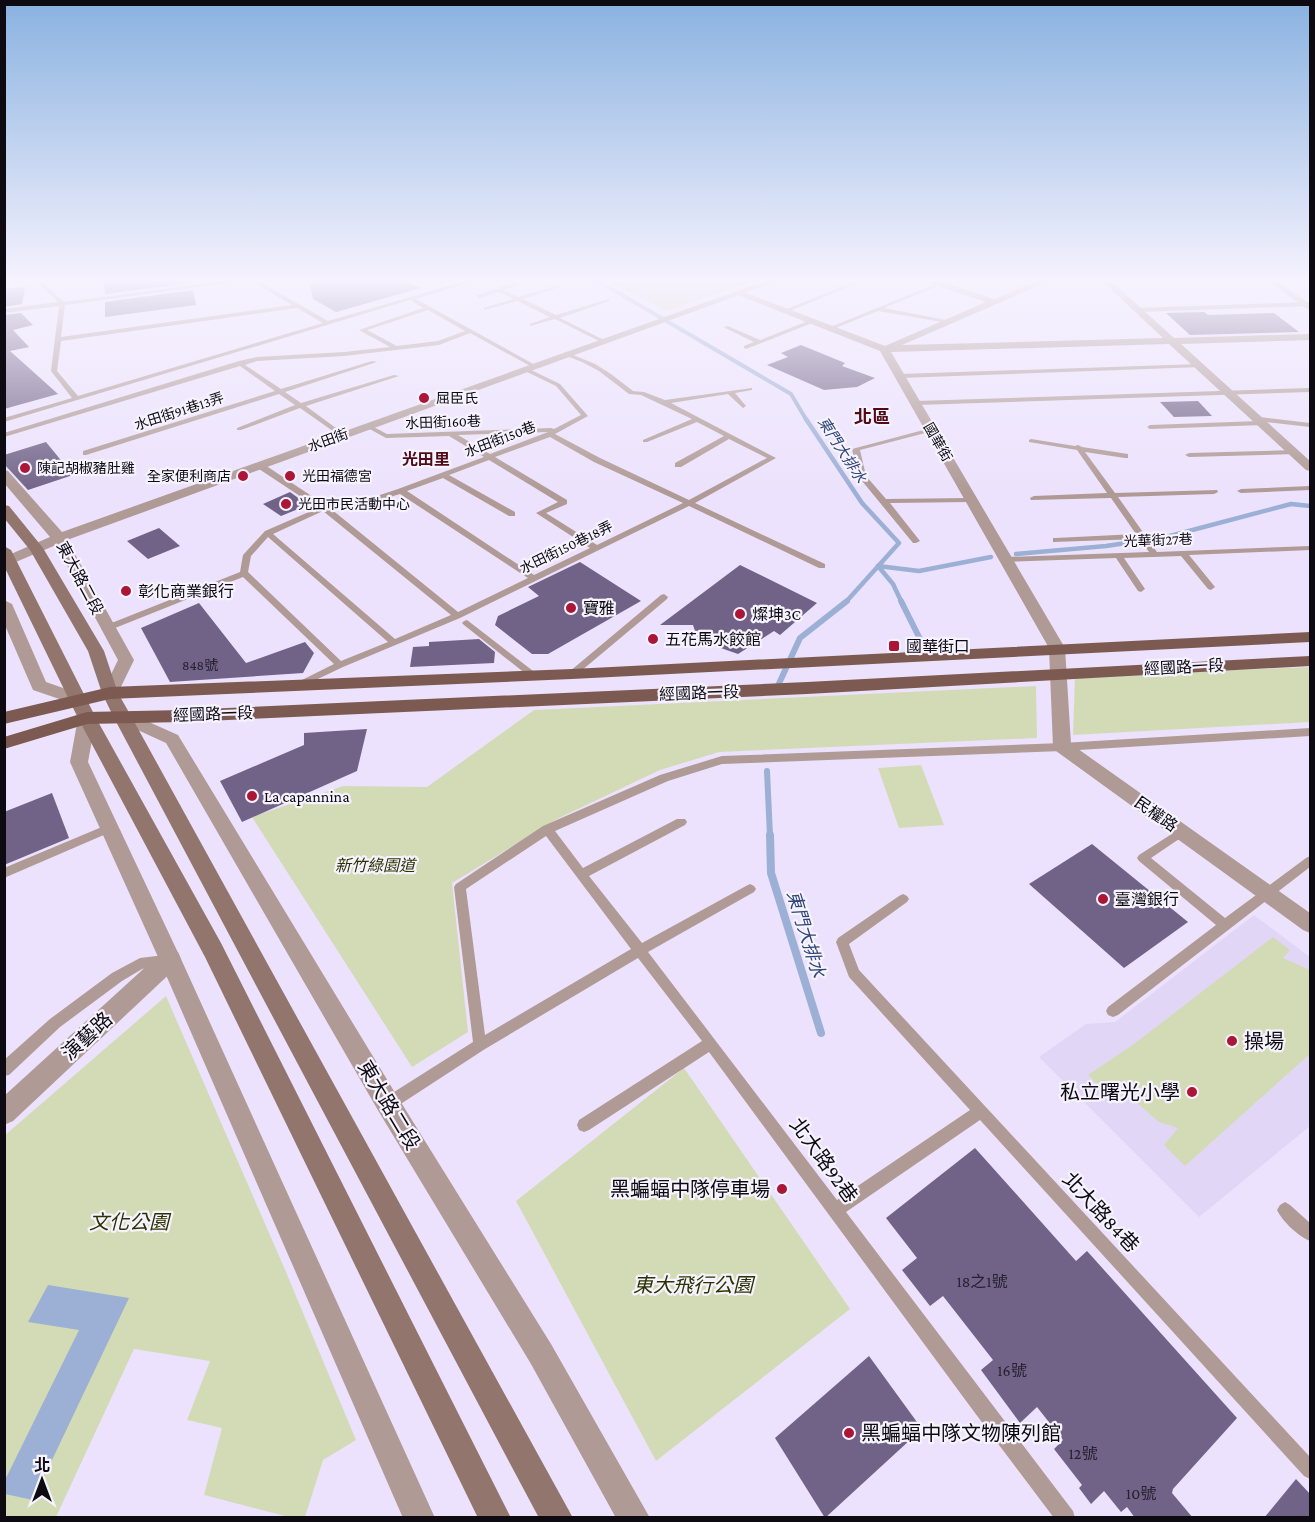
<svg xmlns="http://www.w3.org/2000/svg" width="1315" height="1522" font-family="'Crimson Pro','Noto Sans TC',serif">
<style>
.built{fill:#e2d6f7}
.green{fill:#d3dbb6}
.water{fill:#9cafd4}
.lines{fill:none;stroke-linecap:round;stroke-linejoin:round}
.stream-far3{stroke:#9cafd4;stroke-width:4}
.stream-far2{stroke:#9cafd4;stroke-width:4.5}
.stream-far1{stroke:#9cafd4;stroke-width:6}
.stream{stroke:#9cafd4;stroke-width:8}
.building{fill:#716387}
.service{fill:#af9a95;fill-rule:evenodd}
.minor{fill:#af9a95;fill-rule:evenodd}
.tertiary{fill:#af9a95;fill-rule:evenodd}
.secondary{fill:#92756d;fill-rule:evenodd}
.primary{fill:#7d5a51;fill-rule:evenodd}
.poi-dot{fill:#ab1536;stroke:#f6f3fe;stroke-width:2}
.labels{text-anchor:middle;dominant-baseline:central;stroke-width:4.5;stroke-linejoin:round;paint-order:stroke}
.far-poi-label{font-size:14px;fill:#0d0a12;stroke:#f6f3fe;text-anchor:start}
.far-street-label{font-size:14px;fill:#0d0a12;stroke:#f6f3fe}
.number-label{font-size:14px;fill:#26202f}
.far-water-label{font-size:15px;font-style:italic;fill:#304778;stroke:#f6f3fe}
.far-quarter-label{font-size:16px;font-weight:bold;fill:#500b17;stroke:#f6f3fe}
.street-label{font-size:16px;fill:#0d0a12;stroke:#f6f3fe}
.poi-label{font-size:16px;fill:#0d0a12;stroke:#f6f3fe;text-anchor:start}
.park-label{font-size:16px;font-style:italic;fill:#2c3300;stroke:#f6f3fe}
.near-number-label{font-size:16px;fill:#26202f}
.far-district-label{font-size:18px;font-weight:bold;fill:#500b17;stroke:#f6f3fe}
.water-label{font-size:18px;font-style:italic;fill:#304778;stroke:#f6f3fe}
.near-street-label{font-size:20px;fill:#0d0a12;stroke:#f6f3fe}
.near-poi-label{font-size:20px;fill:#0d0a12;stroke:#f6f3fe;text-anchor:start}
.near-park-label{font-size:20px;font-style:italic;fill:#2c3300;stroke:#f6f3fe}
</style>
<rect width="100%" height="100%" fill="#ece2fd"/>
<polygon class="built" points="1254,915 1310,957 1310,1126 1199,1217 1039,1057 1086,1024 1115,1022"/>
<g class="green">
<polygon points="603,279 756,279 668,311"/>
<polygon points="1310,667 1310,722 1073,735 1075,677"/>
<polygon points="1036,686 1037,738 719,752 660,770 557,819 452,883 468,1032 412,1067 252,817 343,786 427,787 534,710"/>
<polygon points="921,765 944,825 899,828 878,768"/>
<polygon points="1273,937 1290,950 1283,958 1310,970 1310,1054 1185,1166 1164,1145 1178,1128 1159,1122 1129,1096 1126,1079 1105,1092 1088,1075 1134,1044"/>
<polygon points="166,996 286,1272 356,1440 323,1460 305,1517 289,1517 204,1495 222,1428 187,1420 210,1361 134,1349 56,1517 5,1517 4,1136"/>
<polygon points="684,1068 850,1309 656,1461 516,1201"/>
</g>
<polygon class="water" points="48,1285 129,1298 33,1500 5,1494 5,1480 79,1330 28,1322"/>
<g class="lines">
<polyline class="stream-far3" points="588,279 605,285 791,394 807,421"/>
<g class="stream-far2">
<polyline points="806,419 862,503 899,543 845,603"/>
<polyline points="1016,554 1106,546 1166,537 1291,504 1310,506"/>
<polyline points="878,566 919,571 991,557"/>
<polyline points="878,566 893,584 902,603"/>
</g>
<g class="stream-far1">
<polyline points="901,601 921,641"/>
<polyline points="776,690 800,638 847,601"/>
<polyline points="767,771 770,836"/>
</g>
<polyline class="stream" points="770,835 771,873 821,1033"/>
</g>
<g class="building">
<polygon points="104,279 191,279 192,283 105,294"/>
<polygon points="309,279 402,279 421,288 336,312 313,299"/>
<polygon points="25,287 22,304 4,307 4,289"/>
<polygon points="193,290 196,305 105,317 105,302"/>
<polygon points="1204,312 1208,315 1274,313 1299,332 1190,335 1166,313"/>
<polygon points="21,313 33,325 13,330 29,347 10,351 58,394 4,409 4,315"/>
<polygon points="801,345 845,363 842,366 875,378 857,387 824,390 767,365 788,357 781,353"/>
<polygon points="1198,401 1212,416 1174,417 1160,402"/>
<polygon points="46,442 73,475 28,490 4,464 4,455"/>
<polygon points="290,492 301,500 303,507 281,516 263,504"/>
<polygon points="159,528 180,546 148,559 127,541"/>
<polygon points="580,562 641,601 548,654 532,654 495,625 498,616 539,596 528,587"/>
<polygon points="740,565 817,603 780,635 774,631 738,654 698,640 693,625 660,625"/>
<polygon points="199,603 246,663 305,642 314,653 303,673 170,682 141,628"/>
<polygon points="479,639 495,652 494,663 410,667 413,647 429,646 429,642"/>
<polygon points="367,729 357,771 242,822 220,781 304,745 304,733"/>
<polygon points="52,793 69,838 4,865 4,812"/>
<polygon points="1092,844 1188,922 1124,968 1029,884"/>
<polygon points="975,1148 1076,1261 1087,1251 1237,1418 1173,1489 1172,1493 1193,1518 1135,1518 1127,1507 1121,1512 1104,1491 1091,1504 1079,1488 1082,1485 1054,1449 1063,1440 1037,1407 1020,1423 981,1370 993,1360 943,1296 930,1306 902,1270 917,1258 886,1218"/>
<polygon points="869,1356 922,1429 825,1518 775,1438"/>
<polygon points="1296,1479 1311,1495 1311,1518 1264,1518"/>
</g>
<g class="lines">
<g class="service">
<path d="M34,279h5l25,23 176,-23h15l73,42 144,-42h6v1l-62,19 121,67 -5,1 -62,-34 -31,12 -95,11 -87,5 -12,4 36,24 91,-28 5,1 -92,30 16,11 93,-28 5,1 -93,30 38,28v2h-4l-40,-28 -59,22h-4v-2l58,-23 -16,-11 -193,61h-3v-4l192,-60 -35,-25 -236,71v-4l235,-72 18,-4 87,-5 46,-5 -31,-17 64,-22 -13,-8 -406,122v-4l68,-20 -21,-27 8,-65 -55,7v-4l54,-7zM250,280l42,25 -231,32 4,-32zM297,308l26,15 -245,73 -21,-25 4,-30zM428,310l37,21 -27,10 -41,5 -30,-16z"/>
<polygon points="948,279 955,279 884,308 946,320 949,322 948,323 878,311 833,329 828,328"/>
<polygon points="1107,279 1219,279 1216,281 1105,282"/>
<polygon points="516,282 518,285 504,290 518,297 560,285 560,287 523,299 556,315 609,299 609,301 560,318 606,341 601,342 555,319 530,326 530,324 550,317 517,301 484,310 484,308 513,299 499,292 480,298 477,296 478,295"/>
<polygon points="851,283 856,284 787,312 782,311"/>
<polygon points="1310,302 1310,306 1138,312 1135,310 1138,308"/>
<polygon points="813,319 815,320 815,322 746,349 744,348 744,346 754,342 723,327 728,326 760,340"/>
<path d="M566,352l29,12 16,10 22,17 11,1 21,8 87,-12v2l-17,3 11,13 -3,2 -15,-14 -57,9 105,55 -81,45 130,61v4h-6l-130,-62 -229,112 -117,49 -42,20 -3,-1 -2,-2 2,-2 36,-18 -91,-87 -133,53h-6l-2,-2 2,-2 136,-54 3,-17 22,-24 53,-23 -62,-41v-4h6l63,42 37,-4 36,-12 86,-32 -35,-21 -63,2 -20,-11v-2h4l17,9 164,-6 3,1 27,-14 -25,-29 -33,-16v-2h4l33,16 28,32 -33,18 45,24 89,42 78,-42 -38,-19 -48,28h-6v-4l49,-27 -27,-14 -50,20h-4v-2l49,-21 -51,-24 -12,-1 -30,-23 -17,-9 -18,-7 -1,-1zM548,432l-58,22 -32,-19zM550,437l44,25 89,41 -86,42 -51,-32 21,-9v-4l-72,-43zM489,460l69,42 -22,11 54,35 -56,27 -127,-84 36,-13 66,38h6v-4l-66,-37zM400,494l128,84 -70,34 -127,-103 32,-4zM323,511l128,104 -56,24 -122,-105zM268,537l120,105 -47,19 -93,-89 3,-16z"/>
<polygon points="1200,364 1203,366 1202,367 900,378 897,376 900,374"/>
<polygon points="1310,388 1310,392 916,405 913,403 916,401"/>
<polygon points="1259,417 1310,423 1310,427 1266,422 1265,424 1263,425 1150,429 1147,427 1150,425 1259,421 1256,419"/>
<polygon points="931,428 933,429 933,431 860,450 866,476 886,499 971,498 975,500 971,502 890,503 920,541 916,543 913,543 858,476 852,449"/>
<polygon points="1031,439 1075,446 1078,445 1082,447 1128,454 1128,458 1125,458 1085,452 1115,493 1217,490 1218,492 1214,494 1118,497 1157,552 1310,546 1310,550 1189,555 1215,587 1211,590 1208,589 1181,556 1124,558 1145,589 1141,592 1138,591 1116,558 1003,562 1003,558 1006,557 1149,552 1140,539 1053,542 1053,538 1056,538 1136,534 1111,498 1031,500 1030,498 1034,496 1107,493 1077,450 1029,442 1029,440"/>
<polygon points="1294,450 1298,452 1297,454 1189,457 1185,455 1189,453"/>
<polygon points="1310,486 1310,490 1241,493 1237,491 1241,489"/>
<polygon points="664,594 668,597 667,599 575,676 569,676 567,674 569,672 661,595"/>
<polygon points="467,620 537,674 539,676 537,678 531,678 464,625 462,623 464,621"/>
<path d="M1310,728v8l-248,15 -340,13 -54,17 -113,50 28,37 94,-49h8l2,3 -2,3 -96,51 53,67 104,-57 4,-2 4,2 2,3 -2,3 -106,60 189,248 133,-90 -121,-133 -13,-35 2,-4 61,-42 4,-2 4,2 2,3 -2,3 -58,42 10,26 451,487v22l-6,-3 -324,-356 -134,92 227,299 2,7h-21l-79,-105 -266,-361 -120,78 -5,2 -5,-2 -2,-5 2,-5 123,-79 -64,-83 -153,91 -92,60 -5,2 -5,-2 -2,-5 2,-5 90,-57 -19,-155 2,-3 87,-58 117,-51 62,-19 340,-13zM546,836l85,113 -146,86 -19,-146z"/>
<polygon points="109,824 113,825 115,828 113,831 4,878 4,868"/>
<polygon points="1181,828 1185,829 1187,832 1185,835 1151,858 1225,918 1306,858 1310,856 1310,867 1118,1015 1113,1017 1108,1015 1106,1011 1108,1007 1216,925 1139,861 1137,858 1139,855"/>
<polygon points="165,955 169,956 171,960 169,964 142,969 122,981 60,1027 9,1075 4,1076 4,1060 50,1019 112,973 140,958"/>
<path d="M1285,1202l5,3 20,18v18c-11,-4 -28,-20 -33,-31l3,-5z"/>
</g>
<g class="minor">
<polygon points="921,279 933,279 994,299 1042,279 1054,279 902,345 1163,338 1100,279 1109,279 1174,338 1310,334 1310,340 1181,344 1310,461 1310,471 1306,470 1169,344 891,352 1065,648 1071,744 1310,913 1310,933 1303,930 1056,751 1053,747 1049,648 880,351 733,293 741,291 885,346 986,302 922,281"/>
<polygon points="1265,279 1274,279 1310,304 1310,311"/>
<polygon points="170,950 178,952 181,959 178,966 13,1121 4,1125 4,1096 162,952"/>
</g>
<g class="tertiary">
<polygon points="771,279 783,279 67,540 134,660 116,697 104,697 102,693 118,660 56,545 4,567 4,557 50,537 4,483 4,470 8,471 62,532"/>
<polygon points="4,600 12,604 46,682 83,695 85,699 83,703 77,705 33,690 4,623"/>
<polygon points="122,710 178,735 397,1096 551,1344 650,1518 616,1518 531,1364 379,1112 166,743 116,720 113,716 116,712"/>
<polygon points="87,712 93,714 96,718 88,762 181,959 435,1518 403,1518 159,959 70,762 78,718 81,714"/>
</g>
<g class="secondary">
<polygon points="4,505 9,506 43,548 104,651 118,693 131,716 573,1518 539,1518 113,716 102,693 88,651 30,550 4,518"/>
<polygon points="4,546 11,550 96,718 221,943 511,1518 478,1518 205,957 78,718 4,566"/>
</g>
<g class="primary">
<polygon points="1310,632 1310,642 572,679 110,699 4,724 4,712 110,687 572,669"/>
<polygon points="1310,656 1310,666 807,694 183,722 87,724 4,749 4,737 87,712 183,710 807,682"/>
</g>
</g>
<linearGradient id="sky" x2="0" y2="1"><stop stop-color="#89b2e0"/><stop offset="0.57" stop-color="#f6f2fe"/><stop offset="1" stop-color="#f6f2fe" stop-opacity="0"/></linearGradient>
<rect width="1315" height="492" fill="url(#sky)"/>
<g class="poi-dot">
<circle cx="424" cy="398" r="6"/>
<circle cx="25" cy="468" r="6"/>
<circle cx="243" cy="476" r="6"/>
<circle cx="290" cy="476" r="6"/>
<circle cx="286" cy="504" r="6"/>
<circle cx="126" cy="591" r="6"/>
<circle cx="571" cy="608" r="6"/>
<circle cx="740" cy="614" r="6"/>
<circle cx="653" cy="639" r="6"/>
<rect x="888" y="640" width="12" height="12" rx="3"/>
<circle cx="252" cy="796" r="6"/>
<circle cx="1103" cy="899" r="6"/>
<circle cx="1232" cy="1041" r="6"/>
<circle cx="1192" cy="1092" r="6"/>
<circle cx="782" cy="1189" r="6"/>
<circle cx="849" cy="1433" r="6"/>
</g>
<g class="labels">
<g class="far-poi-label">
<text x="436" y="398">屈臣氏</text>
<text x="37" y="468">陳記胡椒豬肚雞</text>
<text x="231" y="476" text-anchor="end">全家便利商店</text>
<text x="302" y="476">光田福德宮</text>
<text x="298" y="504">光田市民活動中心</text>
</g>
<g class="far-street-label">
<text transform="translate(179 411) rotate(-18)">水田街91巷13弄</text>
<text transform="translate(443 422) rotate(-2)">水田街160巷</text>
<text transform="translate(500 439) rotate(-21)">水田街150巷</text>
<text transform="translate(328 440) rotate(-20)">水田街</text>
<text transform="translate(938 442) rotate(60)">國華街</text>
<text transform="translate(1158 540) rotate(-2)">光華街27巷</text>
<text transform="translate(566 547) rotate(-26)">水田街150巷18弄</text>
</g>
<g class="number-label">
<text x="200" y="665">848號</text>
</g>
<g class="far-water-label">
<text transform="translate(842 450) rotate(57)">東門大排水</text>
</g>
<g class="far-quarter-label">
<text x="426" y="459">光田里</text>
</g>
<g class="street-label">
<text transform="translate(80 578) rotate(62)">東大路二段</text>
<text transform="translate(1184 667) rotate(-3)">經國路一段</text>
<text transform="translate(699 693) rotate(-2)">經國路一段</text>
<text transform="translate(213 714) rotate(-2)">經國路一段</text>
<text transform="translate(1156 814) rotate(35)">民權路</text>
</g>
<g class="poi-label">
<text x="138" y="591">彰化商業銀行</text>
<text x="583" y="608">寶雅</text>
<text x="752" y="614">燦坤3C</text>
<text x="665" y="639">五花馬水餃館</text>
<text x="906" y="646">國華街口</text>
<text x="264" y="796">La capannina</text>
<text x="1115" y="899">臺灣銀行</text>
</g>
<g class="park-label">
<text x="375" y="865">新竹綠園道</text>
</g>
<g class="near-number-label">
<text x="982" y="1281">18之1號</text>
<text x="1012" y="1370">16號</text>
<text x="1083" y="1453">12號</text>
<text x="1141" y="1493">10號</text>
</g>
<g class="far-district-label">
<text x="872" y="417">北區</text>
</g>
<g class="water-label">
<text transform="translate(806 934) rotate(73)">東門大排水</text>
</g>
<g class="near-street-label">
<text transform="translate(87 1036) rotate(-43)">演藝路</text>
<text transform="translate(389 1105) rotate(59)">東大路二段</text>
<text transform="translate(824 1160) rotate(54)">北大路92巷</text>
<text transform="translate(1101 1212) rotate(47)">北大路84巷</text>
</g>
<g class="near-poi-label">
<text x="1244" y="1041">操場</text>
<text x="1180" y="1092" text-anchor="end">私立曙光小學</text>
<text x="770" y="1189" text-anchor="end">黑蝙蝠中隊停車場</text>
<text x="861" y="1433">黑蝙蝠中隊文物陳列館</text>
</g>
<g class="near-park-label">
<text x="129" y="1222">文化公園</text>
<text x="693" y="1285">東大飛行公園</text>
</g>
</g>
<rect width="1315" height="1522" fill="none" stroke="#0d0a12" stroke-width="12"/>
<g transform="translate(42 1480)" stroke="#f6f3fe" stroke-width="4.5" paint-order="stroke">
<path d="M0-4.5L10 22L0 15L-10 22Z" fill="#0d0a12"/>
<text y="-9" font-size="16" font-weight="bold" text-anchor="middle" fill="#0d0a12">北</text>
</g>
</svg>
